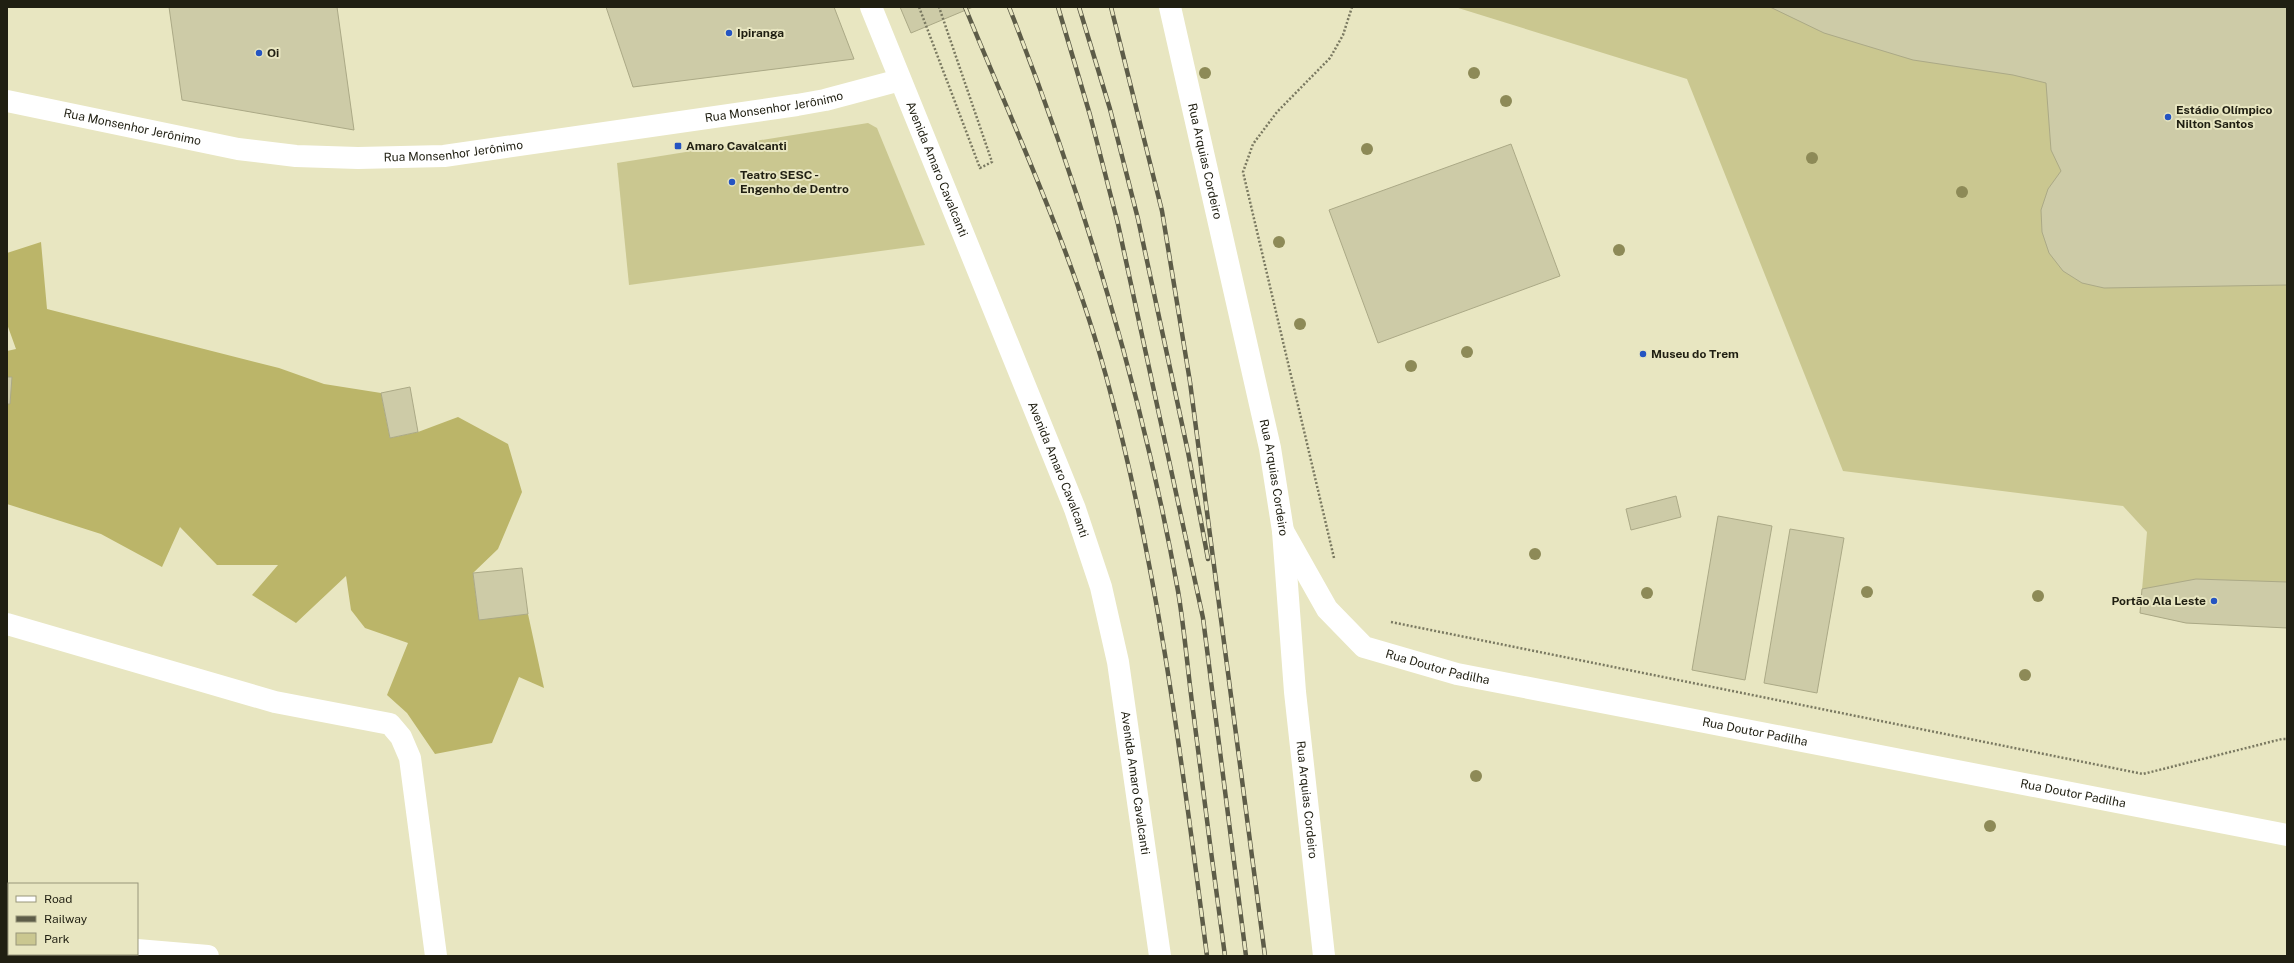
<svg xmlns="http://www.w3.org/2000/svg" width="2294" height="963" font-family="'Public Sans',sans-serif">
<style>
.green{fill:#cac790}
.forest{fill:#bbb569}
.building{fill:#cdcba7;stroke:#aba986}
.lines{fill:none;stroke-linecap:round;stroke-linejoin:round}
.path{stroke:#7a7961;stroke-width:2.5;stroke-dasharray:2 2;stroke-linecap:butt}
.street{stroke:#fff;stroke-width:22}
.secondary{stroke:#fff;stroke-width:22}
.primary{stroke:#fff;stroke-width:22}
.rail-casing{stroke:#5d5c48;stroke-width:4.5}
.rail{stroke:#e8e6c1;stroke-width:3;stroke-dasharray:9;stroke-linecap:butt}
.tree{fill:#8d8a57}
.poi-dot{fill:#2454c2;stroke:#e8e6c1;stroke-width:1.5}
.labels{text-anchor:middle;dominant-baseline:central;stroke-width:4;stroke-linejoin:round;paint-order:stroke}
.poi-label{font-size:12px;font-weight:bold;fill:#201f12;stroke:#e8e6c1;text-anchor:start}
.street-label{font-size:12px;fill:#201f12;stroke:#e8e6c1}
</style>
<rect width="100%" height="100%" fill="#e8e6c1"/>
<g class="green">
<polygon points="1455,7 2287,7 2287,628 2186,623 2140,613 2147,532 2123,506 1843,471 1687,79"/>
<polygon points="868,123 877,128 925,245 629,285 617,163"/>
</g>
<polygon class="forest" points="41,242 47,309 279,368 324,384 381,393 390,438 418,432 458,417 508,444 522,492 498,549 473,573 479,619 528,614 544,688 519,677 492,743 435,754 407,713 387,695 408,643 365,628 351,610 346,576 296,623 252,595 278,565 217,565 180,527 162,567 101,534 7,504 7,351 16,349 7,324 7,253"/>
<g class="building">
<polygon points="169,7 337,7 354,130 182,100"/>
<polygon points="606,7 834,7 854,59 633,87"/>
<polygon points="900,7 973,7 911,33"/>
<polygon points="1770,7 2287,7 2287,285 2104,288 2082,283 2063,271 2049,253 2042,232 2041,210 2048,189 2061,171 2051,150 2046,83 2013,75 1913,60 1824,33"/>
<polygon points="1511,144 1560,276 1378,343 1329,210"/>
<polygon points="7,377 12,377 10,404 7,404"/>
<polygon points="410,387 418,432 390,438 381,393"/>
<polygon points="1676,496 1681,517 1631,530 1626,509"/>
<polygon points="1718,516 1772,526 1745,680 1692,670"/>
<polygon points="1790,529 1844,538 1817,693 1764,683"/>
<polygon points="522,568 528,614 479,620 473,573"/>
<polygon points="2196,579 2287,582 2287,628 2186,623 2140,613 2142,589"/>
</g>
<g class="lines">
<g class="path">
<polyline points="919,7 980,168 992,162 939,7"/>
<polyline points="1334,558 1243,172 1253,144 1277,112 1330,58 1343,35 1352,7"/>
<polyline points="1391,622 2143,774 2282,739 2287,739"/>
</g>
<g class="street">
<polyline points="7,624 275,702 390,724 401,737 410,758 436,956"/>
<polyline points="7,940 9,941"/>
<polyline points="137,950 208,956"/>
</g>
<g class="secondary">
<path id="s1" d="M1170,7l100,441 13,83 12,161 29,264"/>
<path id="s2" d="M1283,531l44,78 37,38 93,27 830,161"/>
</g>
<g class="primary">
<path id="s3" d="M871,7l204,502 26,78 17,75 42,294"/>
<path id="s4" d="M7,101l231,48 58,7 62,2 86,-2 353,-51 28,-5 75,-20"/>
</g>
<defs>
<g id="rail">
<path d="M965,7c49,120 107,244 141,369 52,190 76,386 101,580"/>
<path d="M1009,7c73,185 134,388 169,584 7,42 10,84 16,127 10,79 20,159 31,238"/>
<polyline points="1058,7 1090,115 1118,224 1203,618 1246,956"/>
<polyline points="1079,7 1110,109 1138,219 1188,452 1208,559"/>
<polyline points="1111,7 1162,211 1190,382 1265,956"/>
</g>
</defs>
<use href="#rail" class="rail-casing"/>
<use href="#rail" class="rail"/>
</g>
<g class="tree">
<circle cx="1205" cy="73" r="6"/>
<circle cx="1474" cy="73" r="6"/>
<circle cx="1506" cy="101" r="6"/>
<circle cx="1367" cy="149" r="6"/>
<circle cx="1812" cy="158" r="6"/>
<circle cx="1962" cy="192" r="6"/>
<circle cx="1279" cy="242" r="6"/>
<circle cx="1619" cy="250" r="6"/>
<circle cx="1300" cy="324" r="6"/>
<circle cx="1467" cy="352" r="6"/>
<circle cx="1411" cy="366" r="6"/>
<circle cx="1535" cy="554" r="6"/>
<circle cx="1867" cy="592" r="6"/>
<circle cx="1647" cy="593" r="6"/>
<circle cx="2038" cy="596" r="6"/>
<circle cx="2025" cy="675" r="6"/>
<circle cx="1476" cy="776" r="6"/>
<circle cx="1990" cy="826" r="6"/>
</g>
<g class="poi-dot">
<circle cx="729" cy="33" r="4"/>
<circle cx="259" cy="53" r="4"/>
<circle cx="2168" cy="117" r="4"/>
<rect x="674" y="142" width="8" height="8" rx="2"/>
<circle cx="732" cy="182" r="4"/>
<circle cx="1643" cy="354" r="4"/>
<circle cx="2214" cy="601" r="4"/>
</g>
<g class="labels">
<g class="poi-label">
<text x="737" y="33">Ipiranga</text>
<text x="267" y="53">Oi</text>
<text x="2176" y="110">Estádio Olímpico<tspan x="2176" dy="14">Nilton Santos</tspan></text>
<text x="686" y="146">Amaro Cavalcanti</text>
<text x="740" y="175">Teatro SESC -<tspan x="740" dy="14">Engenho de Dentro</tspan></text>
<text x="1651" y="354">Museu do Trem</text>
<text x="2206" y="601" text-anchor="end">Portão Ala Leste</text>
</g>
<g class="street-label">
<text stroke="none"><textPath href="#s4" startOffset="776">Rua Monsenhor Jerônimo</textPath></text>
<text stroke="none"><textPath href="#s4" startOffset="128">Rua Monsenhor Jerônimo</textPath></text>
<text stroke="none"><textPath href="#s4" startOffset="452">Rua Monsenhor Jerônimo</textPath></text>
<text stroke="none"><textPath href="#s1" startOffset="158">Rua Arquias Cordeiro</textPath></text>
<text stroke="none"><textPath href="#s3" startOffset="175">Avenida Amaro Cavalcanti</textPath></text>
<text stroke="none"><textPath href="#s3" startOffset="499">Avenida Amaro Cavalcanti</textPath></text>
<text stroke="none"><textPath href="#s1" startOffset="482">Rua Arquias Cordeiro</textPath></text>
<text stroke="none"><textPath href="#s2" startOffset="219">Rua Doutor Padilha</textPath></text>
<text stroke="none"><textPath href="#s2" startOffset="543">Rua Doutor Padilha</textPath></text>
<text stroke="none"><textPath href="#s3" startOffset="823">Avenida Amaro Cavalcanti</textPath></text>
<text stroke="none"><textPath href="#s2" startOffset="867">Rua Doutor Padilha</textPath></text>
<text stroke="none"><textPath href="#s1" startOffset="806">Rua Arquias Cordeiro</textPath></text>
</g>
</g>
<rect width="2294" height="963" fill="none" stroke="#201f12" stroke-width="16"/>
<rect x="8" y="883" width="130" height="72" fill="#e8e6c1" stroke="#98967b"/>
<rect x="16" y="896" width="20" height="6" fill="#ffffff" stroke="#98967b"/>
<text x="44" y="903" font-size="12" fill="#201f12">Road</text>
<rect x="16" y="916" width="20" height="6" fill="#5d5c48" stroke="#98967b"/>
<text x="44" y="923" font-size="12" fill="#201f12">Railway</text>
<rect x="16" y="933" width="20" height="12" fill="#cac790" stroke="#98967b"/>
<text x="44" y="943" font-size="12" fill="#201f12">Park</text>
</svg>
